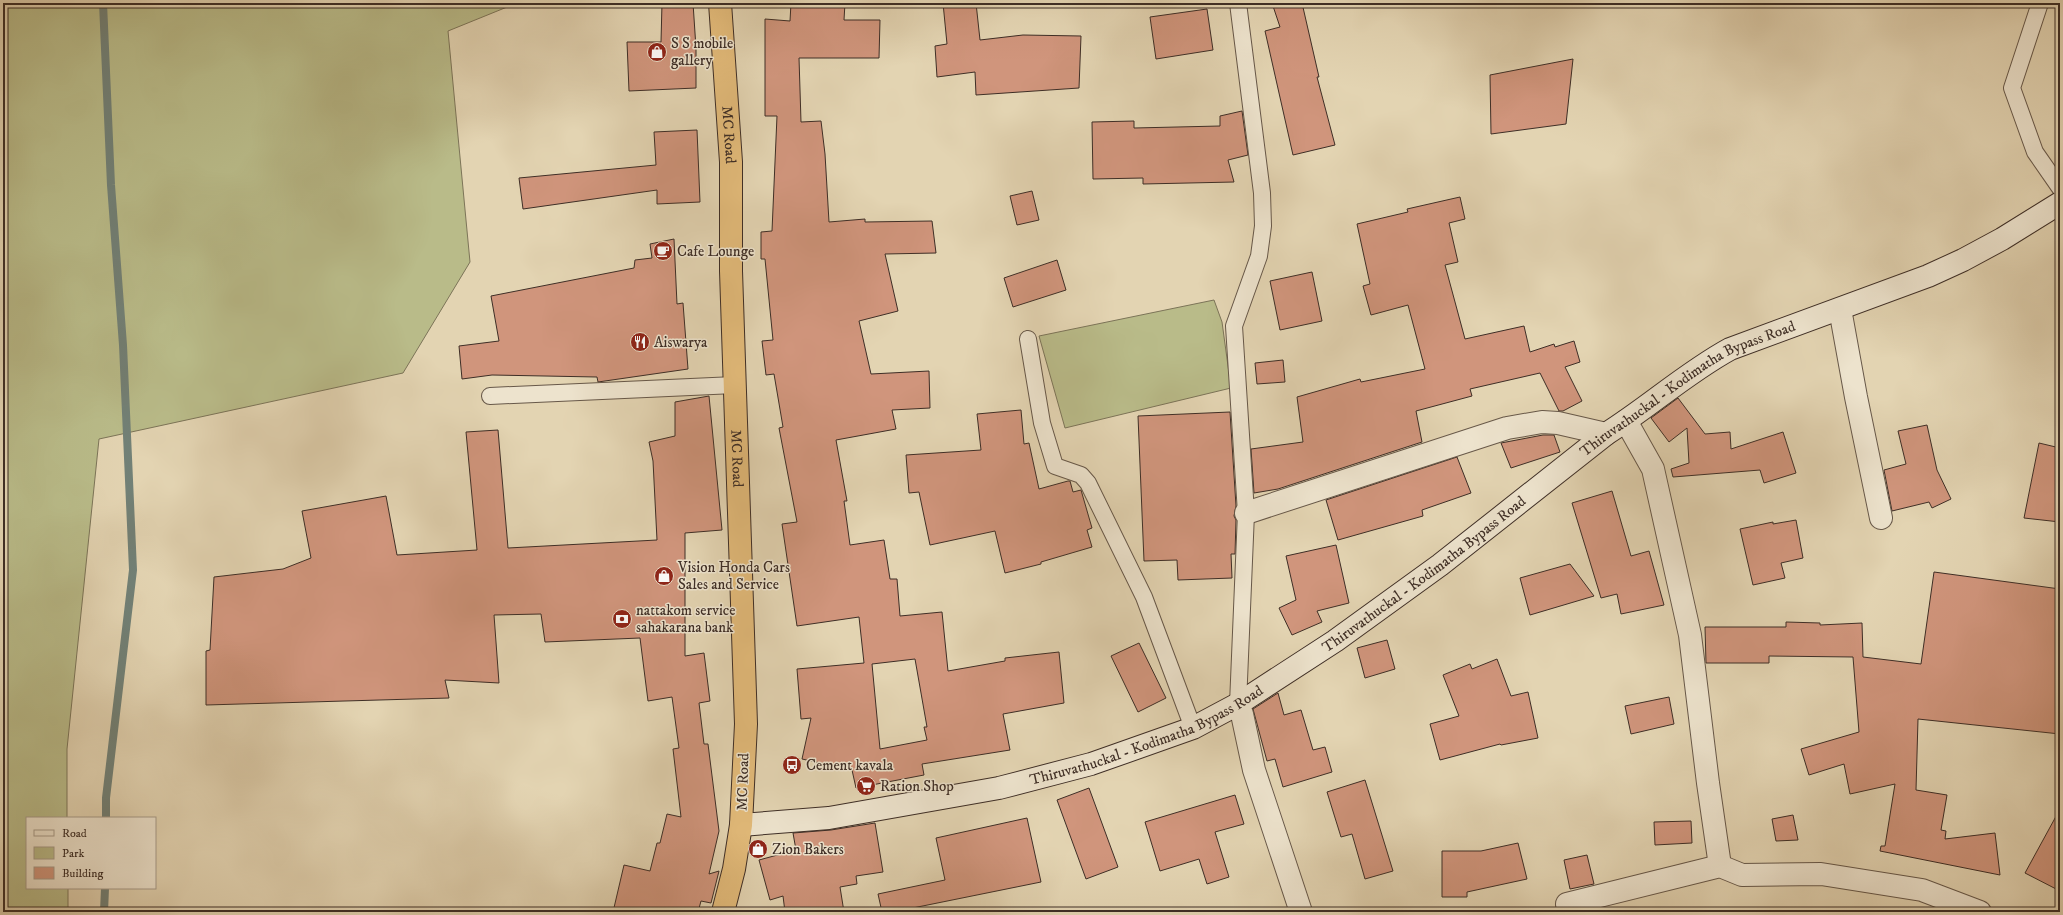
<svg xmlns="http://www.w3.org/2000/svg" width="2063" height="915" font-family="'IM FELL DW Pica',serif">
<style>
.green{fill:#b9bb89;stroke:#7c7458}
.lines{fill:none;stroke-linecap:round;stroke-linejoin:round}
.stream{stroke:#728177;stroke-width:8}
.building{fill:#d0957c;stroke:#3e2e26;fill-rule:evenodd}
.lane-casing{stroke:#675849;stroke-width:18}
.street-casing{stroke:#675849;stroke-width:24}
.secondary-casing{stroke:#3e2e26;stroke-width:24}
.highway-casing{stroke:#3e2e26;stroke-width:24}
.lane{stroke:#ede3cd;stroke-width:16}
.street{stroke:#ede3cd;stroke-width:22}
.secondary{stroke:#ede3cd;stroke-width:22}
.highway{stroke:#e2ba79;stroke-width:22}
.labels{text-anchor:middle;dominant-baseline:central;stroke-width:3;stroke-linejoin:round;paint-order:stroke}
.poi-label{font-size:15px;fill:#3e2e26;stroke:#ede3cd;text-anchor:start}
.street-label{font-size:15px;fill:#3e2e26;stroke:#ede3cd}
</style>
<rect width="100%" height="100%" fill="#e3d4b2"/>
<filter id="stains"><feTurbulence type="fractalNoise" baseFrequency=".005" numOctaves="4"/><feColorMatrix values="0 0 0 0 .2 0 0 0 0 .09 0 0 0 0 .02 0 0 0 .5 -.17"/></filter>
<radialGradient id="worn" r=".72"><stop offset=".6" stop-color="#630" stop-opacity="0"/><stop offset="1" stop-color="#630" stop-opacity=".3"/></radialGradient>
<g class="green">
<polygon points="3,3 517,3 448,31 470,262 403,373 99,439 67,749 67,818 27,818 27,888 68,888 68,912 3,912"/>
<polygon points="1214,300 1222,322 1231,388 1065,428 1039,336"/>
</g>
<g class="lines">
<g class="stream">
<polyline points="103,3 111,185 123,345 133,570 106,798 106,818"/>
<polyline points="104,912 105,888"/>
</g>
</g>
<g class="building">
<polygon points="662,3 693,3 696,48 696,88 629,91 627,42 661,42"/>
<path d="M791,3h54l-1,17h36l-1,38h-80l2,64 20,-1 4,33 4,68 36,-3v3l67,-1 4,32 -51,1 13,57 -39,10 12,53 58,-3 1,37 -38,2 4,19 -60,11 11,61h-3l6,44 34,-5 6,39h7l3,37 42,-4 6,59 57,-10v-3l54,-6 5,51 -61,11 7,36 -88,14 2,11 -68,13 -4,-18 -50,-11 9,-41 -10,1 -4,-50 67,-6 -5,-46 -62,9 -15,-102 15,-2 -18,-94 4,-1 -9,-53 -8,1 -4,-34 11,-1 -8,-81h-4v-27l11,-1 5,-115h-12v-97l25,2zM915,659l12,68h-3l3,13 -47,9 -8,-85z"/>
<polygon points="943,3 976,3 980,40 1023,35 1081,36 1079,88 976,95 975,72 937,77 935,46 947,44"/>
<polygon points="1272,3 1302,3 1319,77 1317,77 1335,145 1293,155 1265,31 1280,27"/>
<polygon points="1207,9 1213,50 1156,59 1150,17"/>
<polygon points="1573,59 1566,124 1491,134 1490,75"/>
<polygon points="1242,111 1248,155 1228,160 1234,182 1143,184 1143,178 1093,179 1092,122 1134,121 1134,128 1220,126 1220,116"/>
<polygon points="697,130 700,202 657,204 657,190 523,209 519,178 656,165 654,132"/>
<polygon points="1032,191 1039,220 1017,225 1010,196"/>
<polygon points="1460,197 1465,219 1449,223 1458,262 1445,265 1465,339 1524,326 1530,352 1554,344 1555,347 1574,341 1580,362 1565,367 1582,401 1563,411 1559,411 1540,373 1470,389 1472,396 1416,411 1422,442 1278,489 1254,493 1251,449 1303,442 1297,397 1360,379 1361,382 1425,369 1408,305 1371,315 1363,286 1370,284 1357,224 1408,212 1407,209"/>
<polygon points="674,239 677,304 683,303 688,369 598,382 597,377 492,375 462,379 459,346 499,341 491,296 634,268 635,260 652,258 650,244"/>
<polygon points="1057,260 1066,290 1013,307 1004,278"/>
<polygon points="1312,272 1322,321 1280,330 1270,281"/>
<polygon points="1283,360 1285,382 1257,384 1255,363"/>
<polygon points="709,396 722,530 685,533 685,656 704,653 710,701 699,703 704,744 708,744 719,831 709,874 719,871 711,903 701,901 698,912 613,912 624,865 650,871 657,843 660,843 667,814 681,817 673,749 679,748 672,697 648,701 640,638 545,642 541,614 494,615 499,683 445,680 449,698 206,705 206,651 210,650 214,577 283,569 311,558 302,511 386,496 397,555 477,550 466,432 498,430 508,548 657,540 653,461 649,442 675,436 675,402"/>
<polygon points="1678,398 1705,434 1730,432 1731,449 1783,432 1796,473 1764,483 1760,470 1673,477 1671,469 1689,463 1687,428 1669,442 1651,418"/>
<polygon points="1021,410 1024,444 1029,443 1039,489 1068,481 1070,481 1073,492 1081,490 1092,528 1087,530 1092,547 1041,562 1041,564 1005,573 995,531 930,545 919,492 909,493 906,455 981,450 977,414"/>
<polygon points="1230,412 1236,506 1234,516 1236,520 1235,554 1231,554 1232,578 1178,580 1177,560 1144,561 1138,416"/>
<polygon points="1927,425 1937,470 1951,499 1932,508 1929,502 1892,511 1884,470 1906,464 1898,431"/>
<polygon points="1543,435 1554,435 1560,452 1511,468 1501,443"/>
<polygon points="2039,443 2060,448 2060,522 2024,518"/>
<polygon points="1457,457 1471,493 1422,510 1423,516 1338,540 1326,500"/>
<polygon points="1612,491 1631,556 1649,551 1664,605 1621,614 1617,594 1601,598 1572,503"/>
<polygon points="1796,520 1803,558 1781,563 1785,578 1753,585 1740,529 1773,522 1773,524"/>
<polygon points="1336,545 1349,603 1317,611 1322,622 1292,635 1279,608 1296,600 1286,556"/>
<polygon points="1570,564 1594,596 1530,615 1520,578"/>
<polygon points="1934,572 2060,589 2060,734 1918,719 1916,790 1947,795 1941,830 1946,831 1945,839 1995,833 2000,875 1880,851 1881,846 1885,846 1895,784 1850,794 1844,764 1809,775 1801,749 1859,732 1853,657 1769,656 1769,663 1706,663 1705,627 1786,627 1786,622 1820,623 1820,625 1862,623 1863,657 1921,664"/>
<polygon points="1387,640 1395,669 1365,678 1357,648"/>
<polygon points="1139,643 1166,698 1138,712 1111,656"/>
<polygon points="1497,659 1511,696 1528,692 1538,738 1501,745 1500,744 1440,760 1430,724 1459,716 1443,675 1470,664 1472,669"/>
<polygon points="1278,693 1284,715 1301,710 1313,750 1325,747 1332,772 1283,787 1275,759 1267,761 1253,709"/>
<polygon points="1669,697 1674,724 1631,734 1625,706"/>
<polygon points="1365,780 1393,871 1365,879 1352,834 1341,837 1327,792"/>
<polygon points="1089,788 1118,867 1086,879 1057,800"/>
<polygon points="1235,795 1244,824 1215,832 1229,877 1207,884 1199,859 1160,871 1145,822"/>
<polygon points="2060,809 2060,891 2025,873"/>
<polygon points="1793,815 1798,840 1776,841 1772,819"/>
<polygon points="1027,818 1041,882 893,912 882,912 878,894 945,880 936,838"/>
<polygon points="1691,821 1692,843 1655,845 1654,822"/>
<polygon points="875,823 883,872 856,876 857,884 840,887 844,912 785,912 783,896 770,900 759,860 796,850 793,833 831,830"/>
<polygon points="1518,843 1527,879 1467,892 1467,897 1442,897 1442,851 1481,851"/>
<polygon points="1587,855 1594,884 1570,889 1564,860"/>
</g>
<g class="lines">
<defs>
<g id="lane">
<polyline points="1238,3 1262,193 1263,226 1259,256 1234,326 1246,513 1238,704"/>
<polyline points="2040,3 2012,88 2035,152 2060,188"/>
<polyline points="1028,339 1042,423 1055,466 1081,475 1088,483 1144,597 1193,728"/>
<polyline points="490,396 735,385"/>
</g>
<g id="street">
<polyline points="1840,309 1856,397 1881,518"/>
<polyline points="1626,421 1653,469 1690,635 1708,783 1720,866"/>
<polyline points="1246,513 1507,428 1542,422 1558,423 1606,434"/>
<polyline points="1238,704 1242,714 1254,770 1301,912"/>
<polyline points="1567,904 1720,866 1742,875 1821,874 1922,890 1980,912"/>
</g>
<g id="secondary">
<path id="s1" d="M741,825l88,-7 170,-30 92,-24 102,-36 45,-24 97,-63 105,-76 166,-131c43,-27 80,-61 124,-85l198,-73 35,-16 39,-21 58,-36"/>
</g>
<g id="highway">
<path id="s2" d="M720,3l11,159v109l15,453 -5,101 -7,44 -11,43"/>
</g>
</defs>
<use href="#lane" class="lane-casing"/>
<use href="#street" class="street-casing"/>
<use href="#secondary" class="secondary-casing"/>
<use href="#highway" class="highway-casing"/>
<use href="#lane" class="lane"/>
<use href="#street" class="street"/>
<use href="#secondary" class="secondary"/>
<use href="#highway" class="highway"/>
</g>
<defs>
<symbol id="shop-disc" viewBox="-11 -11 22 22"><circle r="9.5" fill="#8f2418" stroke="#ede3cd"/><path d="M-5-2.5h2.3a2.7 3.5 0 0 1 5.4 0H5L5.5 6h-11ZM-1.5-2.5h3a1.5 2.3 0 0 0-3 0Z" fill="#fff"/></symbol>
<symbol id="cafe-disc" viewBox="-11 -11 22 22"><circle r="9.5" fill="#8f2418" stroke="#ede3cd"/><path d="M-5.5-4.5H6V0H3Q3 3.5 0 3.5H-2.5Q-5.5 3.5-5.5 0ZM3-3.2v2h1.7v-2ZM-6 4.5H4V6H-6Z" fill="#fff"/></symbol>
<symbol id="restaurant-disc" viewBox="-11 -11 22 22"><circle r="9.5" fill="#8f2418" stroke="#ede3cd"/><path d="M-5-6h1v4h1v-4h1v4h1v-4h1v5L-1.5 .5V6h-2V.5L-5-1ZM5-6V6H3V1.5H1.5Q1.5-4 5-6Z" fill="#fff"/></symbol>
<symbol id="bank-disc" viewBox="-11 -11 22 22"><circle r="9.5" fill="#8f2418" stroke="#ede3cd"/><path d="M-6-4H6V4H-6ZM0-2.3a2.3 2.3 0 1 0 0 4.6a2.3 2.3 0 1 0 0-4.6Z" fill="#fff"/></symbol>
<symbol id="bus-disc" viewBox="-11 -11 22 22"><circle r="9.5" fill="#8f2418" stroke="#ede3cd"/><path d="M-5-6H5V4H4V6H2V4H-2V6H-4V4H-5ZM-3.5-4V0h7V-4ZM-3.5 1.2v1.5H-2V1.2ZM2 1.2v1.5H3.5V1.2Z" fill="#fff"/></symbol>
<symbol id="supermarket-disc" viewBox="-11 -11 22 22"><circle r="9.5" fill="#8f2418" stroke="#ede3cd"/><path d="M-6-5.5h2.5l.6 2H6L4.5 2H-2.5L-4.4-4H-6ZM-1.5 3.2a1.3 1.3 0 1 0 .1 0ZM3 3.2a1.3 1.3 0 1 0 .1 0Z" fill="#fff"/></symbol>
</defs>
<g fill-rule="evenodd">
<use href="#shop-disc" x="646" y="41" width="22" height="22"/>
<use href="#cafe-disc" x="652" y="240" width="22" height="22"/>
<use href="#restaurant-disc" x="629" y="331" width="22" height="22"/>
<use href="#shop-disc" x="653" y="565" width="22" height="22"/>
<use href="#bank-disc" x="611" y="608" width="22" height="22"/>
<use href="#bus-disc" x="781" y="754" width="22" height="22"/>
<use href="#supermarket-disc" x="855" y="775" width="22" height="22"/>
<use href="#shop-disc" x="747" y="838" width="22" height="22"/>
</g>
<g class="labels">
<g class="poi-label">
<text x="671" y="43">S S mobile<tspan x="671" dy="17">gallery</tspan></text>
<text x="677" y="251">Cafe Lounge</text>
<text x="654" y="342">Aiswarya</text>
<text x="678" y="567">Vision Honda Cars<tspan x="678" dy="17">Sales and Service</tspan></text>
<text x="636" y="610">nattakom service<tspan x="636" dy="17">sahakarana bank</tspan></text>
<text x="806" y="765">Cement kavala</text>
<text x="880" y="786">Ration Shop</text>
<text x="772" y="849">Zion Bakers</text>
</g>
<g class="street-label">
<text stroke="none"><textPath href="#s2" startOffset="132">MC Road</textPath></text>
<text stroke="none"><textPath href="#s1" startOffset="1066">Thiruvathuckal - Kodimatha Bypass Road</textPath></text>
<text stroke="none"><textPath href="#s2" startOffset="456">MC Road</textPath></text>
<text stroke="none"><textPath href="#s1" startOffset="742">Thiruvathuckal - Kodimatha Bypass Road</textPath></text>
<text stroke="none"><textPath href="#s1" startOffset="418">Thiruvathuckal - Kodimatha Bypass Road</textPath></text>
<text transform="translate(743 782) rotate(-88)">MC Road</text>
</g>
</g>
<rect width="2063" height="915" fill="none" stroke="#e3d4b2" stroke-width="16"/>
<rect x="4" y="4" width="2055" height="907" fill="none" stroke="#3e2e26" stroke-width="2"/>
<rect x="8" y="8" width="2047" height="899" fill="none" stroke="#3e2e26"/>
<rect x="26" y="817" width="130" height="72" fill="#ede3cd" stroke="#a79b8a"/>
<rect x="34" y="830" width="20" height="6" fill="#ede3cd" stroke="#a79b8a"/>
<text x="62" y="837" font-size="12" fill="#3e2e26">Road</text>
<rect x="34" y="847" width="20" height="12" fill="#b9bb89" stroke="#a79b8a"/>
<text x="62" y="857" font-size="12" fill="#3e2e26">Park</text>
<rect x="34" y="867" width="20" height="12" fill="#d0957c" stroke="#a79b8a"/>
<text x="62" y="877" font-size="12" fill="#3e2e26">Building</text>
<rect width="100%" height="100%" filter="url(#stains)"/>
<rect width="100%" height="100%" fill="url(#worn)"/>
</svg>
